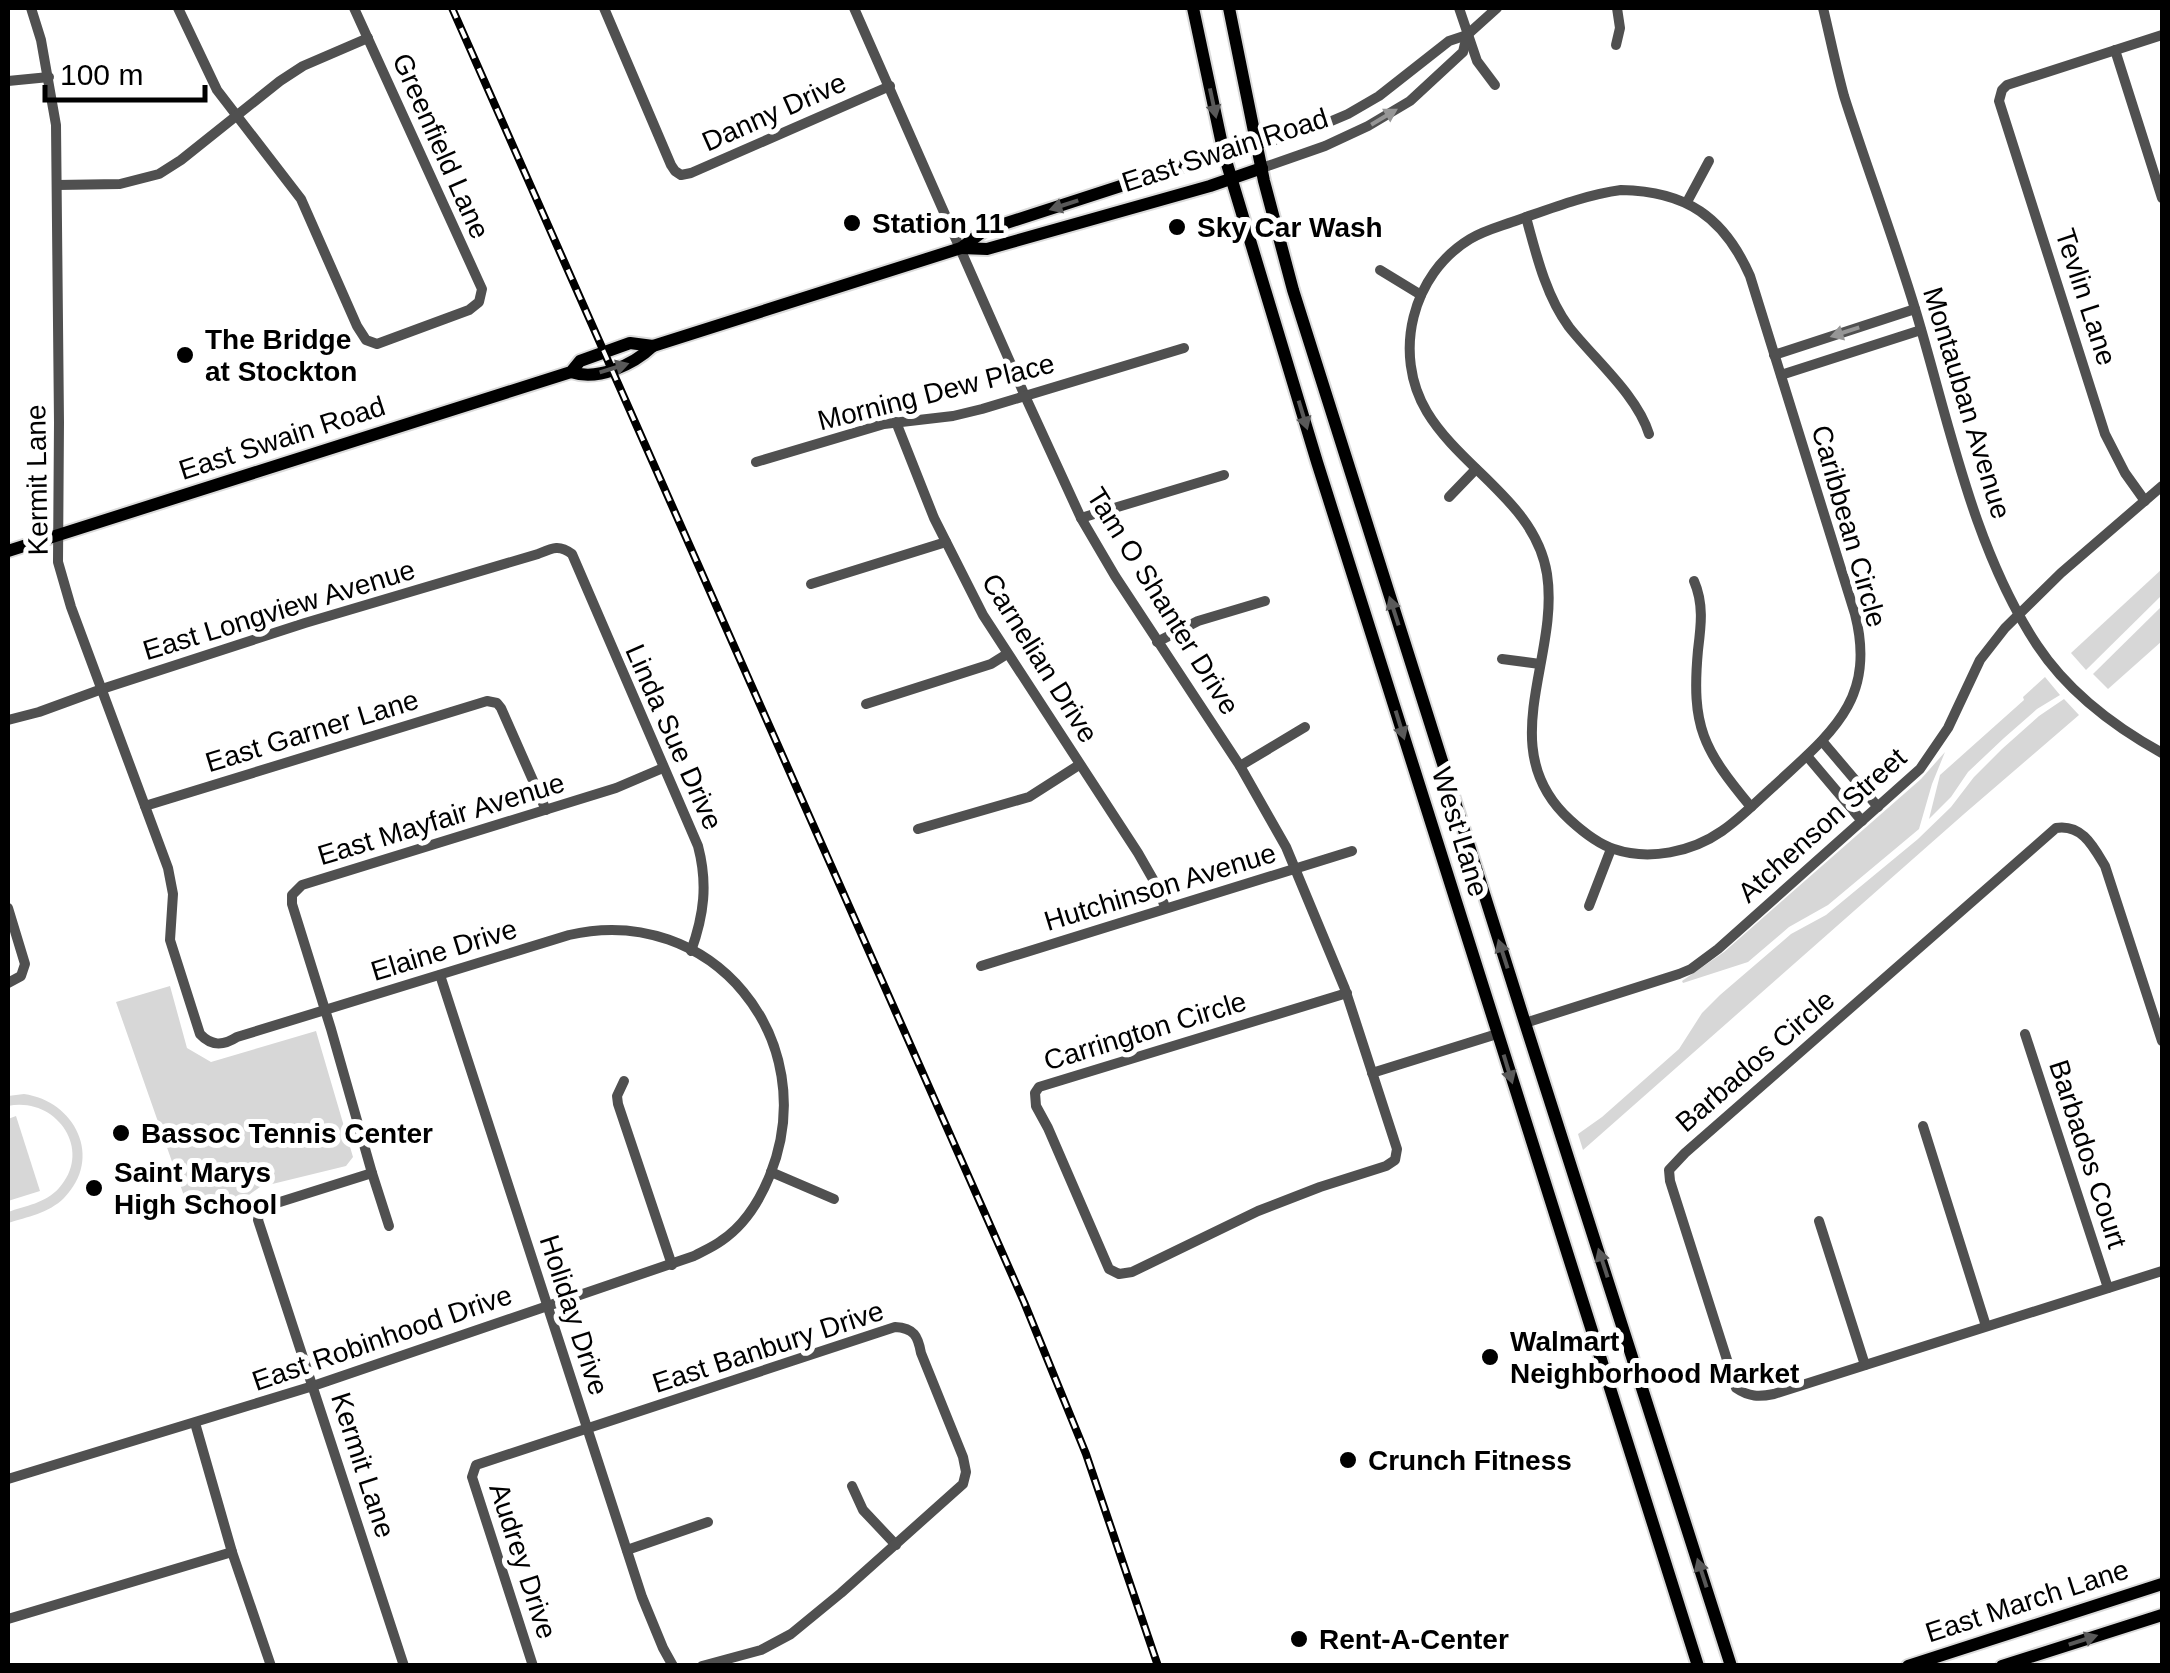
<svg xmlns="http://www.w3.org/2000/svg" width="2170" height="1673" font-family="Arial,sans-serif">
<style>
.green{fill:#d7d7d7}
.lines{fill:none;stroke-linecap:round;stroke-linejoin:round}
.major-casing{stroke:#dbdbdb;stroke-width:16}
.minor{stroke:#505050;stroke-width:10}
.major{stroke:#000;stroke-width:12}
.rail-casing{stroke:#000;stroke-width:8}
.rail{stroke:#fff;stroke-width:4;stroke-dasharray:11;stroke-linecap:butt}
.oneway{fill:#595959}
.oneway2{fill:#969696}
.poi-dot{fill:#000;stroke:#fff;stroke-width:4}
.labels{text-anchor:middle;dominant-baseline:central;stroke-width:10;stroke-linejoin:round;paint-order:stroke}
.street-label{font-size:28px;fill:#000;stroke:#fff}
.poi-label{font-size:28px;font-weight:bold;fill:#000;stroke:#fff;text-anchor:start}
</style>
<rect width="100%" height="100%" fill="#fff"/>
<g class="green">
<polygon points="2162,569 2162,595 2086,670 2071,653"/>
<polygon points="2162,606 2162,641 2108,689 2093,674"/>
<polygon points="2045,677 2060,695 2037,709 2004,738 1968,772 1951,797 1929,819 1940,775 2024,700 2023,697"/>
<polygon points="2064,699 2079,715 1964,814 1583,1150 1578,1134 1602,1117 1679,1049 1702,1013 1720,995 1791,934 1826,915 1918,839 1951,807 1974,777 2002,749 2039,716"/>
<polygon points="1945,752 1932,784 1919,829 1828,905 1789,927 1748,962 1683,983 1682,981 1724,952 1921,779"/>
<polygon points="170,986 187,1048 211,1062 316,1031 353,1157 346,1166 260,1187 246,1197 190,1213 116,1002"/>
<path d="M24,1094c51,7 80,64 40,104 -15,15 -37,19 -56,25v-11c17,-6 38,-9 51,-24 35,-38 -3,-92 -51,-82v-10z"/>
<polygon points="16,1116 40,1191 8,1201 8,1119"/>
</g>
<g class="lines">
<defs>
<g id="major">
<polyline points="1193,8 1224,154 1317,462 1698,1666"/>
<polyline points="1229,8 1264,181 1293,290 1525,1023 1731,1666"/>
<polyline points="961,248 987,249 1210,186 1262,168"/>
<path d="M571,372c27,9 62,-7 82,-26"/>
<polyline points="8,551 571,372 580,361 630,343 653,346 961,248 985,230 1204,159 1257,145"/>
<polyline points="1908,1666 2162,1584"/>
<polyline points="2002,1666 2162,1615"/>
</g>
</defs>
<use href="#major" class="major-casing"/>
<g class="minor">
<polyline points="178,8 217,90 301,199 357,326 366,340 377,344 469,310 479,302 482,289 354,8"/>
<polyline points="604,8 671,165 675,171 681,175 691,173 890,86"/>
<polyline points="854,8 1025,396 1081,518 1115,576 1240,766 1286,847 1345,989 1397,1149 1395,1160 1386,1166 1320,1187 1258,1211 1132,1272 1119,1274 1109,1269 1048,1128 1036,1106 1035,1093 1039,1087 1347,993"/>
<polyline points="1459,8 1477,61 1495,85"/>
<path d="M1823,8c7,29 13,59 21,88 23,72 50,143 72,216 33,110 57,236 121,333 31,47 78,82 125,108"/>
<polyline points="1616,45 1620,28 1617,8"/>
<polyline points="2115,50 2162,198"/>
<polyline points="8,81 49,77"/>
<polyline points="1257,145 1315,128 1348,114 1379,96 1449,41 1467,35 1497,8"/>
<polyline points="1262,168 1325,146 1368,126 1410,101 1463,52 1467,35"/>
<polyline points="57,185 120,184 159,174 181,160 280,81 303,66 368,38"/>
<path d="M1621,190c65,1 103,27 129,86l105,338c22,86 -24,119 -81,172 -17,15 -33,32 -52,45 -30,21 -73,30 -108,18 -16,-5 -32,-18 -44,-29 -78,-71 -10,-161 -23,-246 -11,-71 -85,-104 -120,-162 -35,-58 -15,-138 43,-173 13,-8 28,-12 42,-17 35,-12 72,-27 109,-32z"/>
<polyline points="1687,202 1709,161"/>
<path d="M1526,217c10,37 20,79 43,110 26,33 68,68 80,107"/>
<polyline points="1380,270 1421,295"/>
<polyline points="1774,355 1915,309"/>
<polyline points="1781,375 1921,330"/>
<polyline points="896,422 934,518 983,615 1138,853 1158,888 1165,907"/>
<polyline points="756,462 884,424 953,416 982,409 1184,348"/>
<polyline points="1449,497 1476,469"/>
<polyline points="2145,501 2125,473 2105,434 1999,101 2002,90 2007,85 2162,35"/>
<polyline points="1081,518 1224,475"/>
<path d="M1694,581c10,23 7,45 4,69 -7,77 5,99 53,157"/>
<polyline points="811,584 946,542"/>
<polyline points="1157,642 1198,621 1265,601"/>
<polyline points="1502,659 1540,664"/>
<polyline points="866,704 991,664 1007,654"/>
<path d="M8,720l31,-8 63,-23 203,-66 233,-69c14,-6 21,-10 34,0l126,292c10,38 6,69 -7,105"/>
<polyline points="1822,741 1878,807"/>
<polyline points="1807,756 1862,821"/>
<polyline points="1240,766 1305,727"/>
<polyline points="145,806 487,701 497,703 501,708 546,810"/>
<polyline points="918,829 1029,797 1079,765"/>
<polyline points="1589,906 1611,849"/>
<polyline points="8,908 25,964 21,976 8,983"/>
<polyline points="981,966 1352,851"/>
<polyline points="440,975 642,1597 663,1648 673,1666"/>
<polyline points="1525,1023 1679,974 1691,969 1718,949 1920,769 1948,728 1980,660 2005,628 2061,573 2162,486"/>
<polyline points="2025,1034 2108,1288"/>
<path d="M2162,1041l-57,-175c-12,-20 -23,-42 -49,-38l-371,325 -16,17 1,11 66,207c13,9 23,9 38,6l388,-123"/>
<polyline points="1372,1073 1497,1034"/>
<polyline points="624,1081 617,1096 618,1104 672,1265"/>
<polyline points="1923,1126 1986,1326"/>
<polyline points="771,1172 834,1199"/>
<polyline points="372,1173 389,1226"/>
<polyline points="1819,1221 1865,1365"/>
<polyline points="195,1423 232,1552 271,1666"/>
<path d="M8,1479l305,-93 381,-130c9,-5 19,-9 27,-15 24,-16 39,-41 49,-66 54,-135 -58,-273 -201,-240l-332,102c-14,9 -26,9 -37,-3l-30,-94 3,-46 -5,-26 -97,-261 -13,-45 1,-140 -3,-297 -15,-85 -10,-32"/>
<polyline points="852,1486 863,1510 896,1545"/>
<polyline points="627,1550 708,1522"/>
<polyline points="8,1619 232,1552"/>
<polyline points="404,1666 258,1220 260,1210 264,1207 372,1173 331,1029 292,904 292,895 302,885 616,788 663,768"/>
<path d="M533,1666l-61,-189 4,-12 419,-138c19,1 23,9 26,26l42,104 3,15 -3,12 -122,109 -50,41 -30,16 -59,16"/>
</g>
<use href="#major" class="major"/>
<defs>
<polyline id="rail" points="452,8 1024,1302 1086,1454 1158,1666"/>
</defs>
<use href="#rail" class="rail-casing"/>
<use href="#rail" class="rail"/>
</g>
<defs><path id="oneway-solid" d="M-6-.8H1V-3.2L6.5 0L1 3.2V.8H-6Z" transform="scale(2.5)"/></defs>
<g class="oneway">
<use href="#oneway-solid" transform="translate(1213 103) rotate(78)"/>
<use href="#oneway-solid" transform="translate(1064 205) rotate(162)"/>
<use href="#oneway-solid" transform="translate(614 368) rotate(-17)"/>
<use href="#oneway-solid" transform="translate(1303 415) rotate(73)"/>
<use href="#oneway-solid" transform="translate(1394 611) rotate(-108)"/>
<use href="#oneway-solid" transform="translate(1400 725) rotate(73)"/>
<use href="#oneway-solid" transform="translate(1503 954) rotate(-108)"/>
<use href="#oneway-solid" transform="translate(1508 1069) rotate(73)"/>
<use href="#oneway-solid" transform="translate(1603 1263) rotate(-108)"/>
<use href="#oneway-solid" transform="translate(1702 1573) rotate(-108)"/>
<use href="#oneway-solid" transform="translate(2083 1640) rotate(-18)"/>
</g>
<g class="oneway2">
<use href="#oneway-solid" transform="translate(1384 117) rotate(-31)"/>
<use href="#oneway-solid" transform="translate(1845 332) rotate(162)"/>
</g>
<g class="poi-dot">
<circle cx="852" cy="223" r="10"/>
<circle cx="1177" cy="227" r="10"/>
<circle cx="185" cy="355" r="10"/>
<circle cx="121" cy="1133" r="10"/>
<circle cx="94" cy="1188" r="10"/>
<circle cx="1490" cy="1357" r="10"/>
<circle cx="1348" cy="1460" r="10"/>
<circle cx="1299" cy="1639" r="10"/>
</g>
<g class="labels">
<g class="street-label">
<text transform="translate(774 112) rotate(-24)">Danny Drive</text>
<text transform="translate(441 146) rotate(66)">Greenfield Lane</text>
<text transform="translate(1225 150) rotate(-18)">East Swain Road</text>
<text transform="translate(2086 297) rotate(72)">Tevlin Lane</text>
<text transform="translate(936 392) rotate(-14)">Morning Dew Place</text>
<text transform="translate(1967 403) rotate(73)">Montauban Avenue</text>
<text transform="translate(282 438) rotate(-18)">East Swain Road</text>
<text transform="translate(37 480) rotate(-91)">Kermit Lane</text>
<text transform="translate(1849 526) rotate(74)">Caribbean Circle</text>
<text transform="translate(1163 601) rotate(58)">Tam O Shanter Drive</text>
<text transform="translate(279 610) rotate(-17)">East Longview Avenue</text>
<text transform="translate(1040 658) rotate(58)">Carnelian Drive</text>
<text transform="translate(312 731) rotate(-17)">East Garner Lane</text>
<text transform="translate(674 737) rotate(66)">Linda Sue Drive</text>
<text transform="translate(441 819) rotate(-17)">East Mayfair Avenue</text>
<text transform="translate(1822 825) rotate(-42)">Atchenson Street</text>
<text transform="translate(1460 832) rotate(73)">West Lane</text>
<text transform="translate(1160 887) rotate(-17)">Hutchinson Avenue</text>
<text transform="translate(444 950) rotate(-17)">Elaine Drive</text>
<text transform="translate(1145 1031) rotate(-17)">Carrington Circle</text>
<text transform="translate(1755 1061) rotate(-41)">Barbados Circle</text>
<text transform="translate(2088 1154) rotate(72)">Barbados Court</text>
<text transform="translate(574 1315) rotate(72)">Holiday Drive</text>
<text transform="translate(382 1338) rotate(-19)">East Robinhood Drive</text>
<text transform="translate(768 1347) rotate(-18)">East Banbury Drive</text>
<text transform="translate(363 1465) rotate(72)">Kermit Lane</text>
<text transform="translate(523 1561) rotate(72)">Audrey Drive</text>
<text transform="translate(2027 1601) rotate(-18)">East March Lane</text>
</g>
<g class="poi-label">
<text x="872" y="223">Station 11</text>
<text x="1197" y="227">Sky Car Wash</text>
<text x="205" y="339">The Bridge<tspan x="205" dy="32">at Stockton</tspan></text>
<text x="141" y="1133">Bassoc Tennis Center</text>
<text x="114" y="1172">Saint Marys<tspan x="114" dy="32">High School</tspan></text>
<text x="1510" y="1341">Walmart<tspan x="1510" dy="32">Neighborhood Market</tspan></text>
<text x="1368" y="1460">Crunch Fitness</text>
<text x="1319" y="1639">Rent-A-Center</text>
</g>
</g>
<rect width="2170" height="1673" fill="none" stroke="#000000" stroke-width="20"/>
<path d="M45 85v15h160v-15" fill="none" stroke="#000000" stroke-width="5"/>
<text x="60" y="85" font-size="30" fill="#000000" stroke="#ffffff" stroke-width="8" paint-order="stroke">100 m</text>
</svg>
